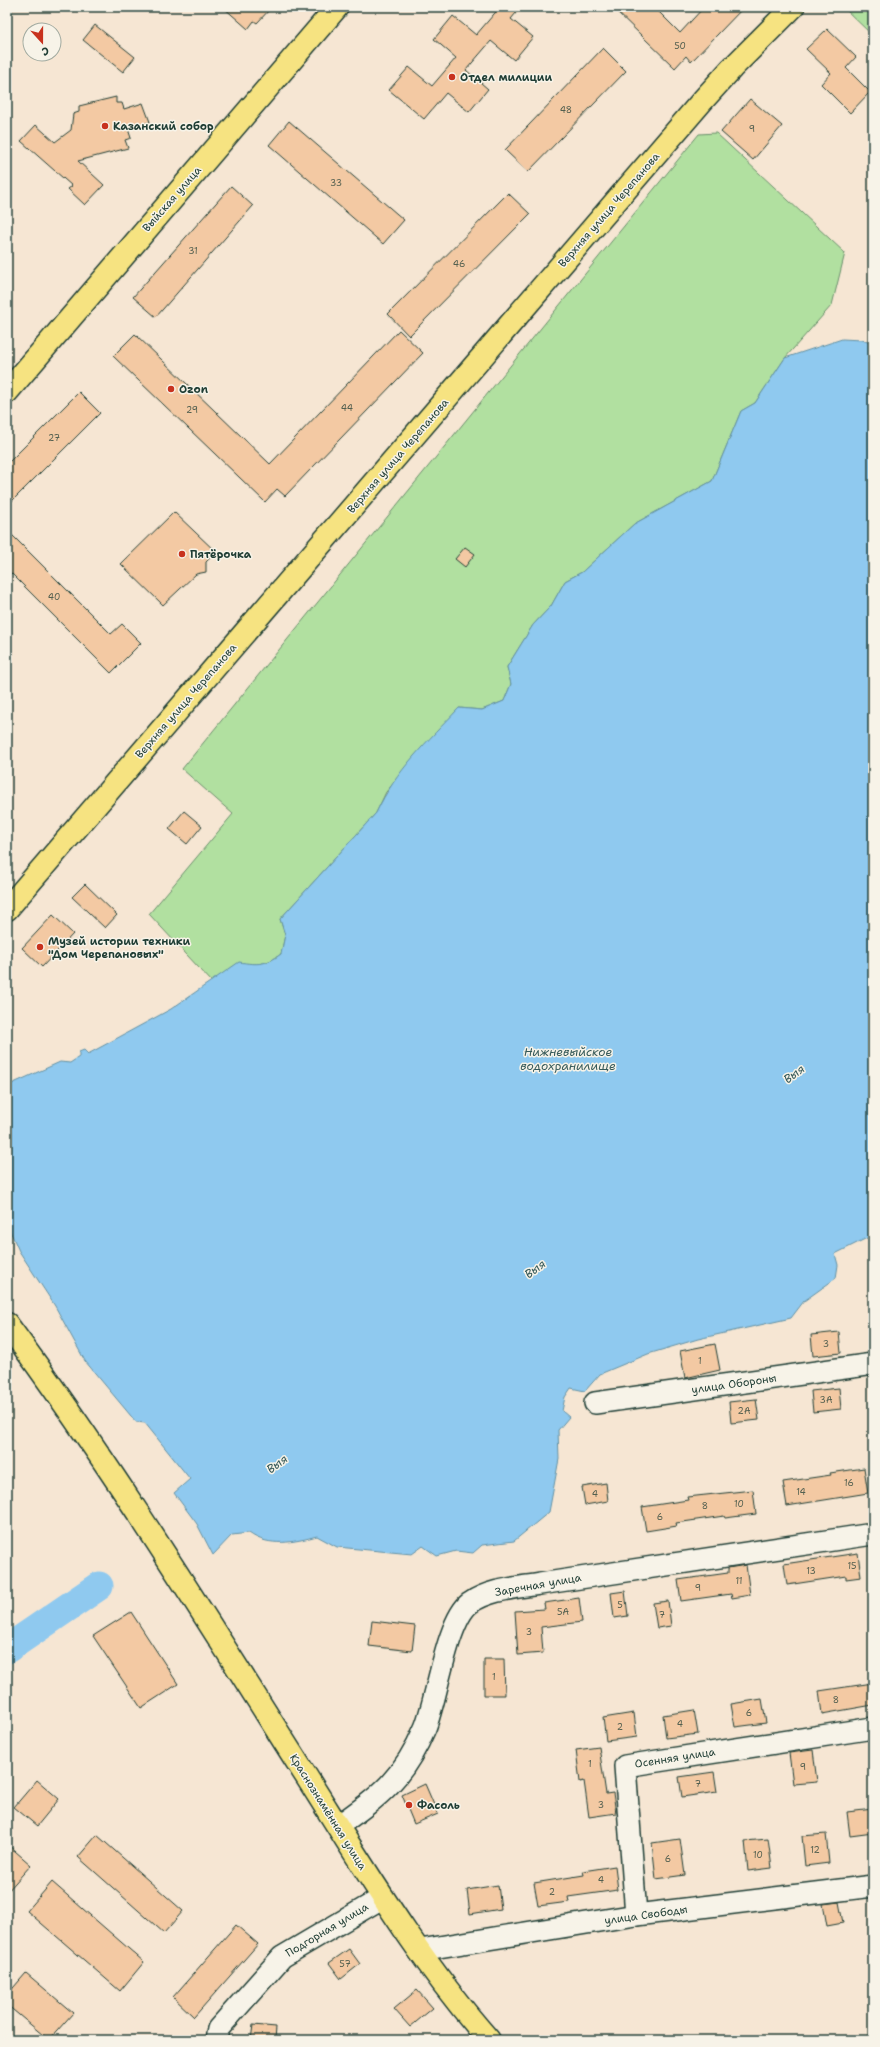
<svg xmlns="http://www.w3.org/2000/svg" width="880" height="2047" font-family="'Shantell Sans',sans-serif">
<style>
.green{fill:#b1e0a0;stroke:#688e6a}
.water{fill:#8fc9ef;stroke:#6291a4}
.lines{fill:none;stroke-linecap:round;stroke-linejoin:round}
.river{stroke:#8fc9ef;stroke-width:29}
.building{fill:#f3c9a3;stroke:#1f3d34}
.minor-casing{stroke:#1f3d34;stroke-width:24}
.major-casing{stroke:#1f3d34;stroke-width:25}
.minor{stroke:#f7f3e8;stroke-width:21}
.major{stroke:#f6e381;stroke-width:22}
.rail-casing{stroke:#1f3d34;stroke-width:4.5}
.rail{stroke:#f7f3e8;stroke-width:3;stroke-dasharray:9;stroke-linecap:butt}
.poi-dot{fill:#c8321e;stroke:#f7f3e8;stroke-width:1.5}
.labels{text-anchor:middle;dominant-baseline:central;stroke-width:3;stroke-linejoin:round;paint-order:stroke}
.number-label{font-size:9px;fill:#546050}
.poi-label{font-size:11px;font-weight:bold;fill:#1f3d34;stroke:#f7f3e8;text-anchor:start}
.street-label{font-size:11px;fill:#1f3d34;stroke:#f7f3e8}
.water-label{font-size:12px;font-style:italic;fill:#355959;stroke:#f7f3e8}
</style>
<rect width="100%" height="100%" fill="#f6e6d3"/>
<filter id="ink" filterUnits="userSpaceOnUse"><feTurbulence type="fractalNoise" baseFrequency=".025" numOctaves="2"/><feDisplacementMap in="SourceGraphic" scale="8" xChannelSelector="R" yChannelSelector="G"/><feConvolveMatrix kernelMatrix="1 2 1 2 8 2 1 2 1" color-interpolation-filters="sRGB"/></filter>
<g filter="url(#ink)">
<g class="green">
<polygon points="843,7 873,7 873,36"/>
<path d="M716,133l129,120 -13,52 -47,53 -30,45 -14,8 -29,70 -78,43 -52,48 -17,9 -14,25 -18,19 -26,42 4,17 -7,17 -22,9 -23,-2 -73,84 -10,21 -96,106 5,16 -4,19c-15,11 -23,11 -42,9l-27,19 -63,-68 84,-100 -51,-45 517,-635z"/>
</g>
<path class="water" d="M842,339l20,1 11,4v891l-38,19 3,11 -2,13 -32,23 -13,17 -93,21 -50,15 -48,20 -15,17 -14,-3 -6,9 -3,14 7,6 -11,13 1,29 -10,53 -35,29 -32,4 -9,8 -17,-2 -19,5 -14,-10 -11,8 -75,-7 -20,-11c-22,6 -48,12 -68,-3l-17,2 -19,20 -16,-31 -23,-31 16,-14 -45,-56 -9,-1 -51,-61 -30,-55 -36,-55 -12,-27v-138l53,-24 10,1 9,-6v-5l5,-2 4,4 83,-45 68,-47c19,3 27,3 42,-8l4,-19 -5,-16 96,-106c20,-43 51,-71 83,-105l23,2 22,-9 7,-17 -4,-17 26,-42 18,-19 14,-25 17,-9 52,-48 78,-43 29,-70 14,-8 30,-45z"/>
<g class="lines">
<polyline class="river" points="7,1649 99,1586"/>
</g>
<g class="building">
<polygon points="223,7 272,7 257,23 254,21 248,29"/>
<polygon points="500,7 521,7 511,19 533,37 514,60 491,41 466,70 488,89 469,112 446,93 424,119 389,90 409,67 432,86 456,58 434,39 453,16 476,35"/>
<polygon points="612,7 654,7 680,33 704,7 744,7 691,62 686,56 675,68"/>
<polygon points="95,25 135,57 123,72 83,40"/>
<polygon points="827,29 856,57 846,68 870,92 850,113 821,84 831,73 806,49"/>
<polygon points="603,48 626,71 528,172 505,150"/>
<polygon points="116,97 116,103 122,103 124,109 143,103 150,122 128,129 131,138 125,140 128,148 78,161 104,185 85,205 68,189 72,186 21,141 36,125 55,142 71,130 73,114 79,112 79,106"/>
<polygon points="750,99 782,126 753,160 721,132"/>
<polygon points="289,121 404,220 383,244 269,145"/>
<polygon points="231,186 253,206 156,317 133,297"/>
<polygon points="508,193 530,214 409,336 388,314"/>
<polygon points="399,330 423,353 285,496 277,489 265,502 113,356 135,334 270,464"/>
<polygon points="79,392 100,413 7,506 7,464"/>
<polygon points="174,512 216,552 206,562 206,572 196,574 163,605 121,564"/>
<polygon points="7,530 111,634 122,624 141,643 111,673 7,569"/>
<polygon points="465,547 475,554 465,567 455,559"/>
<polygon points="184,811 202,826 187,844 169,829"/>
<polygon points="85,884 117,915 105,928 72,897"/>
<polygon points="53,915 73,934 42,967 22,948"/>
<polygon points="839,1332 841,1353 813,1356 811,1335"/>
<polygon points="715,1344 720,1370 685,1378 680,1351"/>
<polygon points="839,1388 841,1409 813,1412 811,1391"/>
<polygon points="756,1399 759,1420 731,1423 729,1402"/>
<polygon points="864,1468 868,1493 787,1506 783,1482 831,1475 830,1473"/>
<polygon points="606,1483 608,1501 585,1505 582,1487"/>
<polygon points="753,1490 756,1514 725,1518 724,1516 676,1523 677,1526 646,1531 642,1507 688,1500 687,1497"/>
<polygon points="858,1553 861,1577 846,1579 846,1576 787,1585 784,1564"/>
<polygon points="746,1565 750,1595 732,1598 731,1594 681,1601 678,1580 728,1573 728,1568"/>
<polygon points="625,1591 628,1616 614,1618 611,1593"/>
<polygon points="579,1598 582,1622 541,1627 543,1653 518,1655 515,1611 545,1609 544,1603"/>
<polygon points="668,1601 671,1626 657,1628 653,1603"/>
<polygon points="131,1612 178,1684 141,1708 93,1636"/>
<polygon points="372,1621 415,1626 412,1651 369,1646"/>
<polygon points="484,1659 504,1659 505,1695 484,1695"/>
<polygon points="873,1683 873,1705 822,1714 819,1691"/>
<polygon points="762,1699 766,1723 735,1727 731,1704"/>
<polygon points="694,1710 698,1734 666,1738 663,1715"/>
<polygon points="634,1713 637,1737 606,1741 603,1718"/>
<polygon points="599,1747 606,1794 613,1793 616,1813 589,1817 584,1781 580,1782 576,1750"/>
<polygon points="813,1750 817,1782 793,1784 789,1753"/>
<polygon points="714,1772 717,1792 682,1797 679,1777"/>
<polygon points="37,1780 59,1799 37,1826 14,1807"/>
<polygon points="425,1784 438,1814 414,1824 402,1795"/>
<polygon points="873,1809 873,1833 850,1836 847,1812"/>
<polygon points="826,1834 829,1863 805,1866 802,1836"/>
<polygon points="97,1835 183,1911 164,1933 78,1857"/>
<polygon points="680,1839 685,1875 656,1879 652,1843"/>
<polygon points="768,1839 772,1868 748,1871 745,1841"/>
<polygon points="7,1844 31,1865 7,1892"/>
<polygon points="615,1866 618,1890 568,1897 569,1902 538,1906 534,1883 584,1875 583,1871"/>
<polygon points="52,1882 144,1962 120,1991 27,1911"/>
<polygon points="498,1885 501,1909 470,1914 467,1890"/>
<polygon points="839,1902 843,1923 827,1926 823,1904"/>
<polygon points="236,1925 258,1944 194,2017 173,1997"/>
<polygon points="349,1949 360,1964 341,1979 329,1963"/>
<polygon points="26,1973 73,2013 49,2040 7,2005 7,1995"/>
<polygon points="417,1990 433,2008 410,2027 394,2009"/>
<polygon points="253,2025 276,2027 275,2040 251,2040"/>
</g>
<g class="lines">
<defs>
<g id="minor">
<polyline points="595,1403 873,1364"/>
<path d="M338,1826c43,-31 65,-47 87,-98 12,-29 22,-108 45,-125 20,-14 47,-15 70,-19l333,-50"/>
<polyline points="636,1915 625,1766 873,1728"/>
<polyline points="420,1950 636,1915 873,1886"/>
<polyline points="216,2040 218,2029 282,1957 382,1898"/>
</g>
<g id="major">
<polyline points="7,392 337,7"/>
<polyline points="7,909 703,100 732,68 793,7"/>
<path d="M7,1324c105,142 198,293 292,441 60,94 116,191 190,275"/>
</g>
</defs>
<use href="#minor" class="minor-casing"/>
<use href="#major" class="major-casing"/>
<use href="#minor" class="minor"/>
<use href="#major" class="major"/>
<defs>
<polyline id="rail" points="7,15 11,7"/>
</defs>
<use href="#rail" class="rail-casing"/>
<use href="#rail" class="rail"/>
</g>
</g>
<g class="poi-dot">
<circle cx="452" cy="77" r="4"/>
<circle cx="105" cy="126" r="4"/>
<circle cx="171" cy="389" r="4"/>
<circle cx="182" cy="554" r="4"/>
<circle cx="40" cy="947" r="4"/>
<circle cx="409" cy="1805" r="4"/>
</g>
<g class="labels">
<g class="number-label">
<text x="680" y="46">50</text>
<text x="566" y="110">48</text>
<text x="752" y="129">9</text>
<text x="336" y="183">33</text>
<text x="193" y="251">31</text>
<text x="459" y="264">46</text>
<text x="347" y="408">44</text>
<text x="192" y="410">29</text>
<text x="54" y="438">27</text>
<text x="54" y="597">40</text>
<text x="826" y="1344">3</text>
<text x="700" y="1361">1</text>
<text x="826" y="1400">3А</text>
<text x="744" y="1411">2А</text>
<text x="849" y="1483">16</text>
<text x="801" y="1492">14</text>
<text x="595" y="1494">4</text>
<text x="739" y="1504">10</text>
<text x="705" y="1506">8</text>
<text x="660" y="1517">6</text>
<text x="852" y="1566">15</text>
<text x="811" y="1571">13</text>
<text x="739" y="1581">11</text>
<text x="698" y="1588">9</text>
<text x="620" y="1605">5</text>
<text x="563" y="1612">5А</text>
<text x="662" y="1615">7</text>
<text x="529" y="1632">3</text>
<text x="494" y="1677">1</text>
<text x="836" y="1700">8</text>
<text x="749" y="1713">6</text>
<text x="680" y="1724">4</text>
<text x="620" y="1727">2</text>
<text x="590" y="1764">1</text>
<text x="803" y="1767">9</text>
<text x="698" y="1784">7</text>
<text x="601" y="1805">3</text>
<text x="815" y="1850">12</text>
<text x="758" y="1855">10</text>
<text x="668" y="1859">6</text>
<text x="601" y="1880">4</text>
<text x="552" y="1892">2</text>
<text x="345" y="1964">57</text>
</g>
<g class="poi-label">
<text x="460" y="77">Отдел милиции</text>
<text x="113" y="126">Казанский собор</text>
<text x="179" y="389">Ozon</text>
<text x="190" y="554">Пятёрочка</text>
<text x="48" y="941">Музей истории техники<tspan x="48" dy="13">"Дом Черепановых"</tspan></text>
<text x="417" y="1805">Фасоль</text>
</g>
<g class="street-label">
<text transform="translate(172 199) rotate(-49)">Выйская улица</text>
<text transform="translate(609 210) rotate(-49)">Верхняя улица Черепанова</text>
<text transform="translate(398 456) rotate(-49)">Верхняя улица Черепанова</text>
<text transform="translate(186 701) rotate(-49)">Верхняя улица Черепанова</text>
<text transform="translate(734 1384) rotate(-8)">улица Обороны</text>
<text transform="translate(538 1585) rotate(-10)">Заречная улица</text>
<text transform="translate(675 1758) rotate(-9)">Осенняя улица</text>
<text transform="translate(328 1812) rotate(58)">Краснознамённая улица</text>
<text transform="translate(646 1915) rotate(-8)">улица Свободы</text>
<text transform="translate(327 1930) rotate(-31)">Подгорная улица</text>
</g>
<g class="water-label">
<text x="568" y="1052">Нижневыйское<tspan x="568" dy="14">водохранилище</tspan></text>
<text transform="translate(794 1074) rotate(-37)">Выя</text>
<text transform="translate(535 1269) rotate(-37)">Выя</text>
<text transform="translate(277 1464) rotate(-37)">Выя</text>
</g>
</g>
<rect width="880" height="2047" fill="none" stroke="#f7f3e8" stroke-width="24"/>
<rect x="12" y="12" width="856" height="2023" fill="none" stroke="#1f3d34" stroke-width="1.5" filter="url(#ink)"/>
<g transform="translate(42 42) rotate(159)"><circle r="19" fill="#f7f3e8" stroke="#a1aaa0"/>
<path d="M0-3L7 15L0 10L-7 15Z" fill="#c8321e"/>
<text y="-6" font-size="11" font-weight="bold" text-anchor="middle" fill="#1f3d34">С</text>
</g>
</svg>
